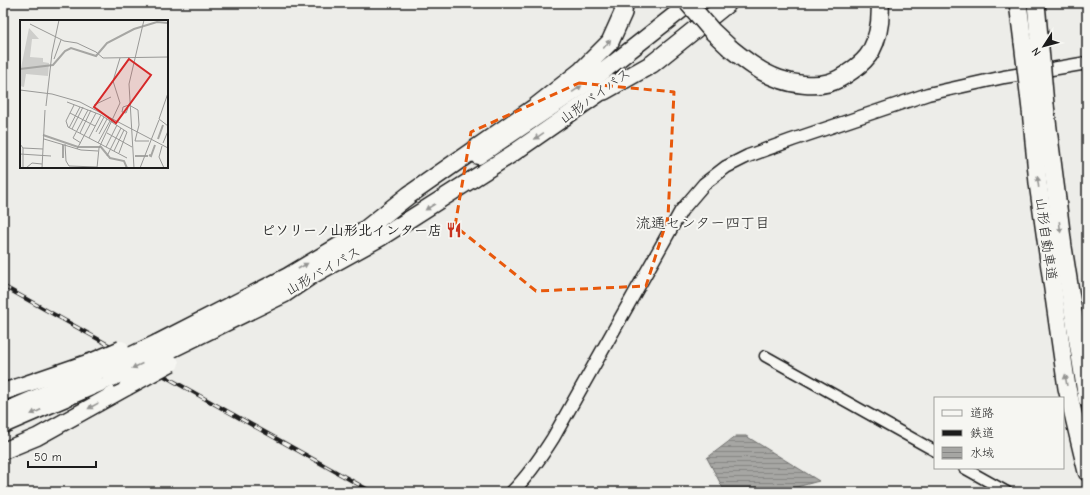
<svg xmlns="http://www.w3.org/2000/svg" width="1090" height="495" font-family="'Comic Neue','Klee One',sans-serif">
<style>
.water{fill:url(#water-rules);stroke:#6f6f6d}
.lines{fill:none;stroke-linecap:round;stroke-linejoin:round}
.minor-casing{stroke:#1c1c1c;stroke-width:13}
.tertiary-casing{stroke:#1c1c1c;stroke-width:15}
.trunk-casing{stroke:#1c1c1c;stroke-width:19}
.motorway-casing{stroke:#1c1c1c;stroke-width:20}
.minor{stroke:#f6f6f2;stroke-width:10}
.tertiary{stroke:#f6f6f2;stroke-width:12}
.trunk{stroke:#f6f6f2;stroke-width:16}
.motorway{stroke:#f6f6f2;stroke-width:17}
.rail-casing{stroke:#1c1c1c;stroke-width:4}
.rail{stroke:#f6f6f2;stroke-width:2.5;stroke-dasharray:8;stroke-linecap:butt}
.trunk-bridge-casing{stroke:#1c1c1c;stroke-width:19;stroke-linecap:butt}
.motorway-bridge-casing{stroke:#1c1c1c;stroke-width:20;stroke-linecap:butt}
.trunk-bridge{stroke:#f6f6f2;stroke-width:16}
.motorway-bridge{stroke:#f6f6f2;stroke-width:17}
.oneway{fill:#949492}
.marked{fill:none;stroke:#e8590c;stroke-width:3;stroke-dasharray:8 5;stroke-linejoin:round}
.labels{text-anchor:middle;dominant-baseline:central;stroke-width:4;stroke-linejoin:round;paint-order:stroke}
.street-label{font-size:14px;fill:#1c1c1c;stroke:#f6f6f2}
.poi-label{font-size:14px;font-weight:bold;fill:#1c1c1c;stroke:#f6f6f2;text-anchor:end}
.neighbourhood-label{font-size:15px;fill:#1c1c1c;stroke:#f6f6f2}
.inset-river{fill:none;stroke:#a6a6a3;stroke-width:2}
.inset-road{fill:none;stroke:#999997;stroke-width:1}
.view{fill:#d62828;fill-opacity:0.15;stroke:#d62828;stroke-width:2}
.inset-edge{fill:none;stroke:#1c1c1c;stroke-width:2}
</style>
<defs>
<pattern id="water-rules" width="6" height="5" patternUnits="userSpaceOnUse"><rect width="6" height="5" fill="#a6a6a3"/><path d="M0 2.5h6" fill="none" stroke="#868684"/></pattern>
</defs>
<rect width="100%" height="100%" fill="#edede9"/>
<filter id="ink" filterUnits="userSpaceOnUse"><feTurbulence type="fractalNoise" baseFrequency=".025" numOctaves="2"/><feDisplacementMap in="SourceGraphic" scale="8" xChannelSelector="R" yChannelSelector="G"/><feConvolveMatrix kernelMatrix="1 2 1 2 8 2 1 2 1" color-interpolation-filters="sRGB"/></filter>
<g filter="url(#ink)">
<polygon class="water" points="736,436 746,436 819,481 778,492 725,492 707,458"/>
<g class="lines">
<defs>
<g id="minor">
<polyline points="765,356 935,451"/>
<polyline points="964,468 1007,492"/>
</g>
<path id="tertiary" d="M512,492c17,-17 29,-35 41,-54l128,-227 23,-27 22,-17 22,-11 44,-16 136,-46 76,-17 83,-14"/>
<g id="trunk">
<polyline points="478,156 596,77 690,3"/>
<polyline points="157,343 288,276 377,223"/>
<polyline points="164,353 285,294 313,275 380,238 512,154 614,83"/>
<polyline points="3,392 93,361"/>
<polyline points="3,412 98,371"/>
<polyline points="3,425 110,379"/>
<polyline points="3,451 37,437 127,387"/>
</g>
<g id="motorway">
<polyline points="1018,3 1023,42"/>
<polyline points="1036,3 1039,37"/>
<path d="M730,48c15,12 31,25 49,31 14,5 34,8 49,4 13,-3 37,-20 43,-32 8,-15 10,-32 9,-48"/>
<polyline points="604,91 652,64 728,3"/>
<polyline points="1045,105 1063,247 1087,399"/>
<polyline points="1031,110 1038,183 1067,388 1087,472"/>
<polyline points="366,229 409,195 534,108 581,71 610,42 623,13 624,3"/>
</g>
</defs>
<use href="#minor" class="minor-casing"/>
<use href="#tertiary" class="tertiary-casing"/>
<use href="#trunk" class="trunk-casing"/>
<use href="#motorway" class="motorway-casing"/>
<use href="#minor" class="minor"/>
<use href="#tertiary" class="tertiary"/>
<use href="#trunk" class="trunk"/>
<use href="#motorway" class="motorway"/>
<defs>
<polyline id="rail" points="3,286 372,492"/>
</defs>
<use href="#rail" class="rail-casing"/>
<use href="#rail" class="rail"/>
<defs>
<g id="trunk-bridge">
<polyline points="93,361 121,349"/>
<polyline points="98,371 157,343"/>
<polyline points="110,379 164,353"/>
<polyline points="127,387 171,363"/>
</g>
<g id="motorway-bridge">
<polyline points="688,3 712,31 730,48"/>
<polyline points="1039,37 1045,105"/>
<polyline points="1023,42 1031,110"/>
</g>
</defs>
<use href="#trunk-bridge" class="trunk-bridge-casing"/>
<use href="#motorway-bridge" class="motorway-bridge-casing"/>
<use href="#trunk-bridge" class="trunk-bridge"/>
<use href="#motorway-bridge" class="motorway-bridge"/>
</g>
<defs><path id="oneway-solid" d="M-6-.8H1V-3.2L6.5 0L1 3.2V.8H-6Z"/></defs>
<g class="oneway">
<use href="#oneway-solid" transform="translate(607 44) rotate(-50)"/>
<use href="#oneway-solid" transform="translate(577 89) rotate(-34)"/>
<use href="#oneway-solid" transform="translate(539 136) rotate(145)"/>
<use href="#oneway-solid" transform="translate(1038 182) rotate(-97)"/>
<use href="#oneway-solid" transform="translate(430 207) rotate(148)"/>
<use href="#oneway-solid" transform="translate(1060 227) rotate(83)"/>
<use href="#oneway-solid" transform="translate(303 266) rotate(-30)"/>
<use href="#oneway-solid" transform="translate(137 366) rotate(155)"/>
<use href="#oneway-solid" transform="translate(1066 380) rotate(-99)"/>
<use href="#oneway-solid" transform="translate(93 406) rotate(151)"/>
<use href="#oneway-solid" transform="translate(36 412) rotate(156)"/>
</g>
</g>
<path class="marked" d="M579,83l95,9 -6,125 -22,69 -110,5 -81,-65 16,-94z"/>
<defs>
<symbol id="restaurant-bare" viewBox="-9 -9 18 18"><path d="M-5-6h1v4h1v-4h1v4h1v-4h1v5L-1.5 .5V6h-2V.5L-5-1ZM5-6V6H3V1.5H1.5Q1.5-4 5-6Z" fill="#c8321e" stroke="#f6f6f2" stroke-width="2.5" paint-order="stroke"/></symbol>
</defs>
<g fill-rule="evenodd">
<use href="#restaurant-bare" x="443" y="219" width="22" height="22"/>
</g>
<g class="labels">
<g class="street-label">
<text transform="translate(595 96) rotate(-36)">山形バイパス</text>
<text transform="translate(1046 239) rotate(82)">山形自動車道</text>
<text transform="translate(323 271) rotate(-30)">山形バイパス</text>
</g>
<g class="poi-label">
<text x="442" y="230">ピソリーノ山形北インター店</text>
</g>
<g class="neighbourhood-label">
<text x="703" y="223">流通センター四丁目</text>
</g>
</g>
<g transform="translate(20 20)">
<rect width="148" height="148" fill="#edede9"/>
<path d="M9,8l10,11h-7l-2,18 13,1v4l6,1 -1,13 -22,-2 -2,13 -4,-1v-13z" fill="#cececb"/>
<path class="inset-river" d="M0,49l33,-4 12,-14 6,-3 25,8 11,-13 27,-14 23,-7 11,1M23,115l35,12h23l9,11 14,3 3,7M138,119l5,-14M129,135l2,1 4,-11M115,136h13M43,138v-13"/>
<path class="inset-road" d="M10,4l34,17 13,2 19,9 7,6 65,-1M34,39l7,-19M0,70l32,4 28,8 88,46M148,73l-9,26 9,7M47,82l34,13 26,17 -8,21M54,85l-8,16 2,6 59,31M74,85l17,-8M26,86l6,-53 7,-33M108,88l-2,5 -4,-1 1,-5 6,-2 9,5 1,15 -4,16h14M50,93l25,13M49,108l11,-21M52,109l11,-22M76,112l8,-15M60,113l11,-23M87,113l25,14M79,114l8,-15M69,118l12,-23M24,119l37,11 17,1M61,123l-8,-5 15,-28M78,123l12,-22M143,123l5,-12M0,124l3,4v20M45,124l1,17 3,5 28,1M142,126l-3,11 5,11M86,127l11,-22M3,128l20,1M57,129l19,-36M94,131l10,-21M0,134l31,2M87,136l14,-28M6,148l6,-5 10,1M22,148l3,-58M77,148l2,-20 21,-45 -7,-22 7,-23M114,148l-5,-84 15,-64M120,148l19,-48"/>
<path class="view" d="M109,39l22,16 -35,48 -22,-16z"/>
<rect width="148" height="148" class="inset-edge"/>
</g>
<rect width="1090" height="495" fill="none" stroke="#f6f6f2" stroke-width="16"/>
<rect x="8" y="8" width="1074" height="479" fill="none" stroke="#1c1c1c" stroke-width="1.5" filter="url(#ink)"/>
<rect x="934" y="397" width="130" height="72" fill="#f6f6f2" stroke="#9f9f9c"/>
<rect x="942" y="410" width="20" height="6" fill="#f6f6f2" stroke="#9f9f9c"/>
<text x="970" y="417" font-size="12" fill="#1c1c1c">道路</text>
<rect x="942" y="430" width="20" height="6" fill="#1c1c1c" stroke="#9f9f9c"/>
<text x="970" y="437" font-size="12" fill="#1c1c1c">鉄道</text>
<rect x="942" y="447" width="20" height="12" fill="url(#water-rules)" stroke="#9f9f9c"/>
<text x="970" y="457" font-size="12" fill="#1c1c1c">水域</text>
<g transform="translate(1044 46) rotate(234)" stroke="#f6f6f2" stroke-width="3" paint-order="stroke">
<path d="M0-3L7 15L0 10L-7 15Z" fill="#1c1c1c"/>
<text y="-6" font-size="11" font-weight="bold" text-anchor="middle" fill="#1c1c1c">N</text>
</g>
<path d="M28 461v6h68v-6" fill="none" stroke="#1c1c1c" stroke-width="2"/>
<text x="34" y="461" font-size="12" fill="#1c1c1c" stroke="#f6f6f2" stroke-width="3" paint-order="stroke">50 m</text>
</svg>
